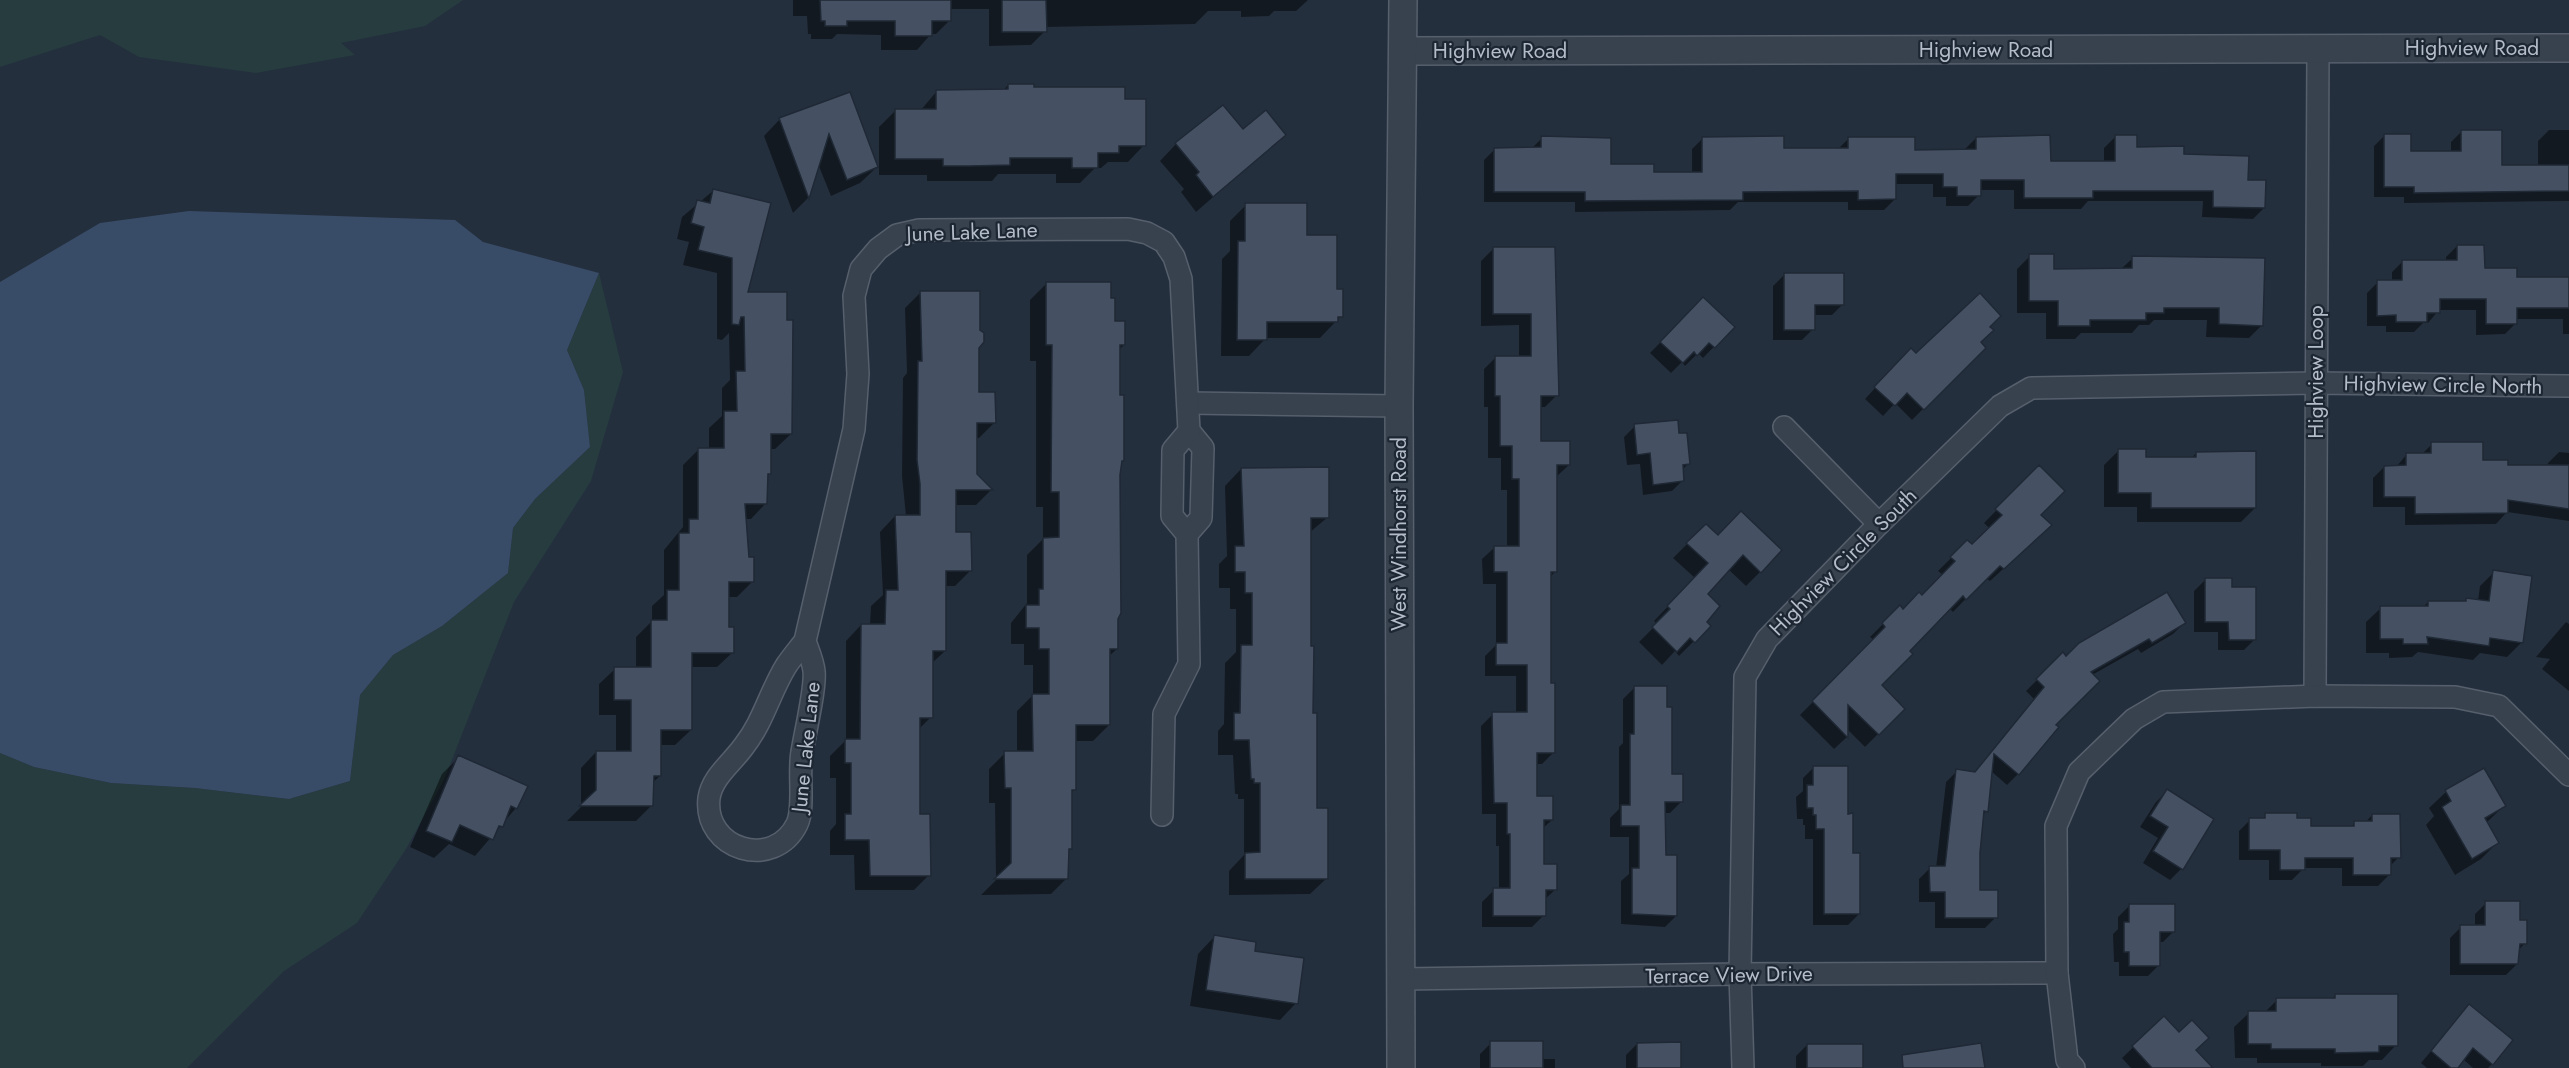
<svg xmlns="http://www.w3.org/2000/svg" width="2569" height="1068" font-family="Jost,sans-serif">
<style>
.green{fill:#263c3f}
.water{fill:#394c67}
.shadow{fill:#0007}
.building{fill:#455162;stroke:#1f2835;stroke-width:1.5}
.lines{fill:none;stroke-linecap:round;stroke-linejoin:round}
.minor-casing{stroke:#565f6c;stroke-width:24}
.tertiary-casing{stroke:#565f6c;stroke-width:30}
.minor{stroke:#38414e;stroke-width:21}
.tertiary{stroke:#38414e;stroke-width:27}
.labels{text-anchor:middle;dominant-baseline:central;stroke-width:4.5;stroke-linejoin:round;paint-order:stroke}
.street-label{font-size:21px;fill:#b4bcc9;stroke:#1d2633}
</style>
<rect width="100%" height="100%" fill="#242f3e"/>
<g class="green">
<polygon points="0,0 463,0 425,26 341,43 355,55 256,73 139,57 100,35 0,67"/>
<polygon points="599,273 623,372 591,481 514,602 444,780 406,849 357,923 284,971 187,1068 0,1068 0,753 34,767 111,783 195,788 289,799 350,781 360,695 393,655 442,626 508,573 513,528 535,499 590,447 584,390 567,350"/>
</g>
<polygon class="water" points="189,211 455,220 483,242 599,273 567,350 584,390 590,447 535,499 513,528 508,573 442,626 393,655 360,695 350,781 289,799 195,788 111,783 34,767 0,753 0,282 100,223"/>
<g class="shadow">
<polygon points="793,0 1308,0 1296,11 1274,11 1269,16 1241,17 1241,11 1208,11 1195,24 1045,27 1045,31 1031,45 989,46 989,9 950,9 950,20 936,34 931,34 917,50 881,50 881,35 837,34 832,39 811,39 811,34 808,34 807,16 793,16"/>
<polygon points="1008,85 1124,101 1144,145 1128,162 1108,162 1101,168 1095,168 1080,183 1056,183 1056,174 998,174 992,181 927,181 927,175 879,175 879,127 895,111 920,111 937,91 1003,91"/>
<polygon points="849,93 877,167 860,183 831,196 818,164 808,198 793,213 764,136 780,119"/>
<polygon points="1223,107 1242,131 1284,135 1196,212 1181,192 1184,189 1160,161 1176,144"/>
<polygon points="2549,130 2569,130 2569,201 2404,203 2404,197 2374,197 2374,146 2385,135 2410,153 2451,153 2451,142 2462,131 2500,166 2538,166 2538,141"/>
<polygon points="2115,137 2136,148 2182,155 2247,181 2264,208 2253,219 2202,217 2203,201 2088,201 2081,209 2014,209 2014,190 1979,190 1979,195 1968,206 1946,206 1946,197 1933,197 1933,184 1895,184 1895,199 1884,210 1848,210 1848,202 1738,202 1730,210 1575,212 1575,202 1484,202 1484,160 1495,149 1531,149 1542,138 1610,165 1653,174 1692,174 1692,149 1703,138 1783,149 1838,149 1849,138 1914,152 1965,149 1976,138 2049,162 2104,162 2104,148"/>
<polygon points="714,190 791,434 775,449 770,449 766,503 751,519 745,519 748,558 753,581 737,597 727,597 727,629 733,652 717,667 691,667 691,730 675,745 660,745 660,776 652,783 651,806 636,821 567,821 581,807 581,768 596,752 616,752 616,715 599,715 599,684 615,669 636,669 636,637 652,621 652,606 664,595 664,550 683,527 683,465 698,450 709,450 709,428 722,416 722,388 730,380 729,333 722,340 717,339 717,273 683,265 689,242 677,239 682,217"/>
<polygon points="1246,205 1305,236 1336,291 1341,316 1320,338 1266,338 1249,356 1221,356 1222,259 1230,251 1230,221"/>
<polygon points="2457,246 2483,269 2516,279 2569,278 2569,334 2563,334 2563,319 2516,319 2516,323 2505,334 2476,335 2476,310 2439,310 2428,323 2423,323 2414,332 2386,332 2386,326 2367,326 2367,293 2378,282 2392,281 2392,272 2403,261 2446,261 2446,257"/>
<polygon points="1493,249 1554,249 1557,395 1545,407 1540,407 1540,443 1569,465 1557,476 1555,572 1550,577 1550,685 1554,752 1542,764 1535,764 1535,798 1552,820 1542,829 1542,866 1556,889 1544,900 1544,915 1532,927 1482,927 1482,902 1494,890 1499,890 1499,846 1496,846 1496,814 1482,814 1481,726 1493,714 1516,714 1516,676 1485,676 1485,656 1496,645 1496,584 1483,584 1482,559 1494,548 1507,548 1507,490 1501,490 1501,458 1488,458 1488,407 1484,407 1484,369 1496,357 1519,357 1519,325 1481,326 1481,261"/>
<polygon points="2030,256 2053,271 2121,269 2133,258 2262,325 2249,338 2206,337 2207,320 2154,320 2149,325 2139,325 2132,333 2081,333 2075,339 2046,339 2046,313 2017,313 2017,269"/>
<polygon points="1784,275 1843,304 1832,315 1813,315 1813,329 1802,340 1773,340 1773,286"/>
<polygon points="1046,284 1110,300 1113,323 1124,345 1118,351 1123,460 1120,463 1117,649 1109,656 1109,725 1093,741 1075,741 1075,789 1071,793 1070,848 1068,851 1067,878 1051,894 981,895 996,880 995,803 989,803 989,769 1005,753 1017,753 1017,711 1033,695 1033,665 1024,665 1024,644 1011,644 1011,623 1027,603 1027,555 1043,539 1043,507 1036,507 1036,361 1030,361 1030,300"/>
<polygon points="921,292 977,347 978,393 994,423 979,438 976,438 976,475 991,490 976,505 955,505 955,533 970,571 955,586 945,586 945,651 931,664 931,717 919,729 919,815 929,875 914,890 855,890 854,855 830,855 830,831 836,824 836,778 830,778 830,756 846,740 846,641 861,625 870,625 871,606 883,595 880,532 895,516 906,516 902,476 903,378 907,373 905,308"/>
<polygon points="1703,299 1733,327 1703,358 1698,353 1685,366 1682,362 1671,373 1650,353"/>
<polygon points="1988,327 1979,343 1984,348 1912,420 1895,403 1883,416 1865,399 1900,361"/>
<polygon points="1635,426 1678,435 1689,463 1682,470 1683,480 1672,491 1643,495 1640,464 1627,465 1624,437"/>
<polygon points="2432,444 2481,462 2507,467 2547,467 2548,463 2559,452 2569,453 2569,521 2507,512 2496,524 2405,525 2405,507 2373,507 2373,478 2384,467 2396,467 2407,454 2422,454"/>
<polygon points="2118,451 2145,458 2192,458 2196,453 2255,508 2241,522 2137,522 2137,507 2104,507 2104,465"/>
<polygon points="2039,467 2037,538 1990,581 1986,578 1953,612 1949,608 1908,651 1880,685 1903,709 1865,747 1847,729 1847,737 1834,749 1800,715 1874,640 1870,637 1900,607 1903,611 1922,597 1943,575 1938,571 1967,542 1972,547 1990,529 1984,523"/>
<polygon points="1241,469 1328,517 1309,533 1311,714 1315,810 1327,878 1310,894 1229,895 1229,871 1244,855 1244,799 1238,799 1238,794 1235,794 1233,755 1218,755 1218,731 1224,724 1225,663 1236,652 1236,609 1230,609 1230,588 1219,588 1219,564 1227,556 1225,486"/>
<polygon points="1741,513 1760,572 1746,586 1728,569 1706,594 1705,622 1709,626 1679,656 1675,651 1662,665 1639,642 1657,624 1654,621 1695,578 1673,558 1687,544 1718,537"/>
<polygon points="2494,572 2522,642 2507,657 2480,653 2473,660 2418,652 2412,657 2389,658 2389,653 2366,653 2366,622 2381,608 2423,607 2428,602 2478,601 2480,586"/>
<polygon points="2205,580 2231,589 2255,639 2244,650 2218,650 2218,632 2194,632 2194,591"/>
<polygon points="2566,622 2569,624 2569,691 2542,669 2550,659 2536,657"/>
<polygon points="2184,623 2173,634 2141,653 2138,649 2092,675 2018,774 2007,785 1991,771 1987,811 1982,815 1978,853 1979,892 1996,917 1985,928 1935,928 1935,902 1919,902 1919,879 1930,868 1936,868 1946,782 1957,771 1974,773 2034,699 2026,691 2063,654 2066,658"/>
<polygon points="1634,688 1681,802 1670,813 1663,813 1664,856 1676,916 1665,927 1621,924 1621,881 1629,874 1629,837 1610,837 1610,818 1619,809 1619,747 1623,743 1623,699"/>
<polygon points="459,757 516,808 475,856 449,844 434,858 410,847 442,774"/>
<polygon points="1814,767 1847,815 1859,914 1848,925 1813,925 1813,839 1805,839 1805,825 1803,825 1803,819 1797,819 1796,797 1803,791 1803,778"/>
<polygon points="2484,770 2504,806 2486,823 2497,843 2481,859 2455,875 2426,825 2434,816 2429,808 2446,792"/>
<polygon points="2167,791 2212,819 2181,869 2170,880 2143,863 2158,838 2140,827 2156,802"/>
<polygon points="2266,815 2296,819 2309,828 2350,828 2355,823 2365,823 2372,815 2399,857 2389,867 2389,875 2378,886 2342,886 2342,868 2304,868 2292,880 2269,880 2269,860 2239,860 2239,831 2250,820 2261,820"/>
<polygon points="2486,903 2519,922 2525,943 2518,951 2517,964 2506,975 2450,975 2450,938 2461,927 2475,927 2475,914"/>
<polygon points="2129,906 2174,931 2163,942 2159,942 2159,965 2148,976 2119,976 2119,962 2114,962 2113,934 2118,929 2118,917"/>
<polygon points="1214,937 1253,952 1296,1003 1280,1020 1190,1006 1198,954"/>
<polygon points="2335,996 2396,1045 2382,1060 2369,1060 2363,1066 2321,1066 2321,1063 2257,1063 2257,1058 2235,1058 2234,1027 2249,1013 2264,1013 2277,1000 2331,1000"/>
<polygon points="2469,1006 2492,1064 2488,1068 2473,1068 2463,1059 2456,1068 2427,1068 2421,1063"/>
<polygon points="2164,1018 2195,1051 2197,1068 2131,1068 2122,1058"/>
<polygon points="1491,1043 1541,1059 1555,1059 1555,1068 1480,1068 1480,1054"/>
<polygon points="1637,1044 1680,1068 1626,1068 1626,1055"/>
<polygon points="1807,1045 1862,1068 1796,1068 1796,1056"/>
</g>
<g class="building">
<polygon points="820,0 951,0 951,21 932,21 932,36 895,36 895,21 847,21 847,26 825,26 825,21 821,21"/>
<polygon points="1002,0 1046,0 1047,32 1002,32"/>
<polygon points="1008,84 1034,84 1034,87 1125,87 1125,99 1146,99 1146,146 1119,146 1119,153 1098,153 1098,168 1072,168 1072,158 1010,158 1010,165 970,166 943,166 943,159 895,159 895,109 936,109 936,90 1008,89"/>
<polygon points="850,92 878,167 847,180 829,134 809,199 779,118"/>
<polygon points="1223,105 1243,129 1266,110 1286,135 1213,197 1196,175 1199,172 1175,143"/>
<polygon points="2461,130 2502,130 2502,165 2569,165 2569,191 2414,193 2414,187 2384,187 2384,134 2411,134 2411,151 2461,151"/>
<polygon points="2050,135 2051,161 2115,161 2115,135 2137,135 2137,147 2184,146 2184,154 2249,156 2248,180 2266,180 2265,208 2213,207 2213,191 2093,191 2093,198 2024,198 2024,180 1981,180 1981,196 1957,196 1957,187 1943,187 1943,174 1896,174 1896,199 1858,200 1858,191 1743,192 1743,200 1585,201 1585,192 1494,192 1494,148 1541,147 1541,136 1611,138 1611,164 1654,164 1654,172 1702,172 1702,137 1784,136 1784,148 1848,148 1848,137 1915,137 1915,150 1976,149 1976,137"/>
<polygon points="713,189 771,203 748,292 787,292 787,320 793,320 792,434 771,434 771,474 768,474 767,504 745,504 749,557 754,557 754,582 729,582 729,627 734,627 734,653 692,653 692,730 661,730 661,776 654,776 653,806 579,806 596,790 596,751 631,751 631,700 614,700 614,667 651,667 651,620 667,620 667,590 679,590 679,533 689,533 689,519 698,519 698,448 724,448 724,411 737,411 736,371 745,371 744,317 741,317 739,325 732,324 732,258 698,250 704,227 691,223 697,200 710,203"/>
<polygon points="1245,203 1307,203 1307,235 1337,235 1337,289 1343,289 1343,317 1338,317 1338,322 1267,322 1267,340 1237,340 1238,241 1245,241"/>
<polygon points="2457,245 2484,245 2485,268 2517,268 2517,277 2569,277 2569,308 2517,308 2517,324 2486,324 2486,299 2440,299 2440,313 2427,313 2427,322 2396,322 2396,315 2377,316 2377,280 2402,280 2402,260 2457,260"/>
<polygon points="1493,247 1555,247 1559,396 1541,396 1541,441 1570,441 1570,465 1557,465 1557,572 1551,572 1551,683 1555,683 1555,753 1537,753 1537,796 1553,796 1553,820 1544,820 1544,864 1557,864 1557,890 1546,890 1546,916 1493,916 1493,888 1510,888 1510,834 1507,834 1507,803 1494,803 1492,712 1527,712 1527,665 1496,665 1496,643 1507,643 1507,572 1494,572 1494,546 1519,546 1519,479 1512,479 1512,446 1500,446 1500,396 1495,396 1495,356 1531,356 1531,314 1493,314"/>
<polygon points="2029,254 2054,254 2054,269 2132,268 2132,256 2265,258 2263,326 2219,324 2219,308 2164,308 2164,313 2146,313 2146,320 2090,320 2090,326 2058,326 2058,301 2029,301"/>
<polygon points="1784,273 1844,273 1844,305 1815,305 1815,330 1784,330"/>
<polygon points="1046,282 1111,282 1111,298 1115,298 1115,321 1125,321 1125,345 1120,345 1120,395 1124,395 1124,461 1122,461 1120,475 1121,613 1118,619 1118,649 1110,649 1110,725 1076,725 1076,790 1072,790 1072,849 1069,849 1068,879 994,879 1011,863 1011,788 1005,788 1004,751 1033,751 1032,694 1049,694 1049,649 1039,649 1039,628 1026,628 1026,605 1039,605 1039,589 1043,589 1043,538 1059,537 1059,492 1051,492 1052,345 1046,345"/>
<polygon points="920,291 980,291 980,330 984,333 984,342 979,348 979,392 995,392 996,423 977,423 977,474 993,490 956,490 956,532 971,532 972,571 946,571 946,651 933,651 933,718 920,718 920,814 930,814 931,876 870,876 869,840 845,840 845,814 851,814 851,763 845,763 845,739 860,739 861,624 885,624 886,590 898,590 895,515 920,515 920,484 917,460 918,361 922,361"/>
<polygon points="1980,293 2001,316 1990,327 1994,330 1981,342 1986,348 1924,410 1907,393 1895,406 1874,387 1911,348 1916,353"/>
<polygon points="1703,297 1735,327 1715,348 1709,343 1697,356 1694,352 1683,363 1660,342"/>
<polygon points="1678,420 1679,433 1687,433 1690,464 1683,465 1684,481 1653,485 1650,453 1637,455 1634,424"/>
<polygon points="2431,442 2483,442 2483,460 2508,460 2508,465 2569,465 2569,509 2508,500 2508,513 2415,514 2415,497 2384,497 2384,466 2406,465 2406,453 2431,453"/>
<polygon points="2118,449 2146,449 2146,457 2196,457 2196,452 2256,451 2256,508 2151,508 2151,493 2118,493"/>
<polygon points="2039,465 2065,491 2041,515 2052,525 2004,569 2000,566 1966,600 1963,596 1910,651 1913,654 1882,685 1905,709 1879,735 1848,705 1848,738 1812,701 1885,627 1882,623 1900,605 1903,609 1919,592 1922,595 1955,561 1950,557 1967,540 1972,544 2002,515 1995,509"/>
<polygon points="1329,467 1329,518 1311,518 1311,646 1314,646 1313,713 1317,713 1317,808 1328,808 1328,879 1245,879 1245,853 1260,852 1260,783 1254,783 1254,779 1251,779 1249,740 1234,740 1234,713 1240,713 1241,645 1252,645 1252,593 1245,593 1245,572 1235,572 1235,546 1244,546 1241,468"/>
<polygon points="1741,511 1782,550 1761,573 1743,555 1708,594 1720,606 1707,622 1711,626 1695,643 1690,638 1677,652 1652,627 1670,609 1667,606 1708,563 1686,543 1706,524 1718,535"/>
<polygon points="2493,570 2532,576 2523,643 2490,638 2489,646 2427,637 2428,644 2403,644 2403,639 2380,639 2380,606 2428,606 2428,601 2466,601 2466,598 2489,601"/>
<polygon points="2205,578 2232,578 2232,587 2256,587 2256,640 2229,640 2228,622 2205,622"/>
<polygon points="2167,592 2186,623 2152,643 2149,639 2091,672 2100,681 2056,725 2059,727 2019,775 1994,754 1988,812 1984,811 1980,853 1980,890 1998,890 1998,918 1945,918 1945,892 1930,892 1929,866 1945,866 1956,769 1975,772 2044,687 2036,679 2063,652 2066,656 2079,643"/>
<polygon points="1634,686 1667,686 1667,707 1672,707 1672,774 1683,774 1683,802 1665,802 1666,855 1677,855 1677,916 1632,914 1632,868 1639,868 1639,826 1621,826 1621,805 1630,805 1630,734 1634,734"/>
<polygon points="458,755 528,786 517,809 511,806 503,827 499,826 493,840 460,825 452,842 426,831"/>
<polygon points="1813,766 1848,766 1848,814 1853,813 1853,853 1860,853 1860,914 1824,914 1824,829 1816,829 1816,815 1813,815 1813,808 1807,808 1807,785 1813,785"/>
<polygon points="2484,768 2506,806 2485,818 2499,843 2472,859 2442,807 2451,801 2445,790"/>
<polygon points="2167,789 2214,819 2183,870 2153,851 2168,827 2150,816"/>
<polygon points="2265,813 2297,813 2297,818 2311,818 2311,826 2354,826 2354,821 2372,821 2372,814 2400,814 2401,858 2391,858 2391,875 2353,875 2353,858 2305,858 2305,870 2280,870 2280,850 2249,850 2249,818 2265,818"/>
<polygon points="2485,901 2520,901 2520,920 2527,920 2527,944 2520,944 2518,964 2460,964 2460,925 2485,925"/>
<polygon points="2129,904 2175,904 2175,932 2160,932 2160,966 2129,966 2129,952 2124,952 2124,922 2129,922"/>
<polygon points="1214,935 1256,942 1255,951 1304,958 1298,1004 1206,990"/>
<polygon points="2335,994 2398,994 2398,1046 2379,1046 2379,1052 2335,1053 2335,1049 2271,1049 2271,1044 2248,1044 2248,1011 2276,1011 2276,998 2335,998"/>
<polygon points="2469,1004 2513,1040 2493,1065 2473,1048 2458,1068 2451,1068 2431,1051"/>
<polygon points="2164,1016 2179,1032 2192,1020 2209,1038 2196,1050 2213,1068 2152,1068 2132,1046"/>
<rect x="1490" y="1041" width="53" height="27"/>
<polygon points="1681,1042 1681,1068 1637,1068 1637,1043"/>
<polygon points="1981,1043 1985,1068 1903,1068 1902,1055"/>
<rect x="1807" y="1044" width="56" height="24"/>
</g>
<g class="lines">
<defs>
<g id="minor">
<polyline points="1189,403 1399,406"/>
<polyline points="1784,427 1879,524"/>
<polyline points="1187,534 1201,518 1203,448 1189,431"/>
<path d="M805,641c3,9 8,20 9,30 2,16 -9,62 -12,81 -4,21 3,55 -5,72 -23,47 -94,26 -88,-26 3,-21 23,-35 35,-52 19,-24 26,-54 42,-80 6,-9 13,-17 19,-25l49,-212 4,-55 -4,-78 7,-27 17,-20 19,-14 22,-5 209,-1 19,4 17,9 10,15 7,22 8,152 -16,19 -1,66 15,18 2,130 -25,50 -2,101"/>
<polyline points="2315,696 2318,48"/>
<polyline points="1401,979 1740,974 2057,973"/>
<polyline points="1743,1068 1740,974 1745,677 1767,639 1879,524 2000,406 2031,388 2316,383 2569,386"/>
<polyline points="2074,1068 2067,1060 2057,973 2056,826 2079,772 2134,719 2163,702 2315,696 2455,697 2499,706 2569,775"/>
</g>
<g id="tertiary">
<polyline points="1403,51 2569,48"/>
<polyline points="1401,1068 1399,406 1403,0"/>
</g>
</defs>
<use href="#minor" class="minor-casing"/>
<use href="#tertiary" class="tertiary-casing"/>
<use href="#minor" class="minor"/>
<use href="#tertiary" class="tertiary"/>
</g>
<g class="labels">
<g class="street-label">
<text x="2472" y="48">Highview Road</text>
<text x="1986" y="50">Highview Road</text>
<text x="1500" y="51">Highview Road</text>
<text transform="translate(972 232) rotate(-2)">June Lake Lane</text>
<text transform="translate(2316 372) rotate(-90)">Highview Loop</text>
<text transform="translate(2443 385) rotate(1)">Highview Circle North</text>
<text transform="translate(1399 534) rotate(-90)">West Windhorst Road</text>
<text transform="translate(1843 562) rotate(-45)">Highview Circle South</text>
<text transform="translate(806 747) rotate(-84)">June Lake Lane</text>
<text transform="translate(1729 975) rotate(-1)">Terrace View Drive</text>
</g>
</g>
</svg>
